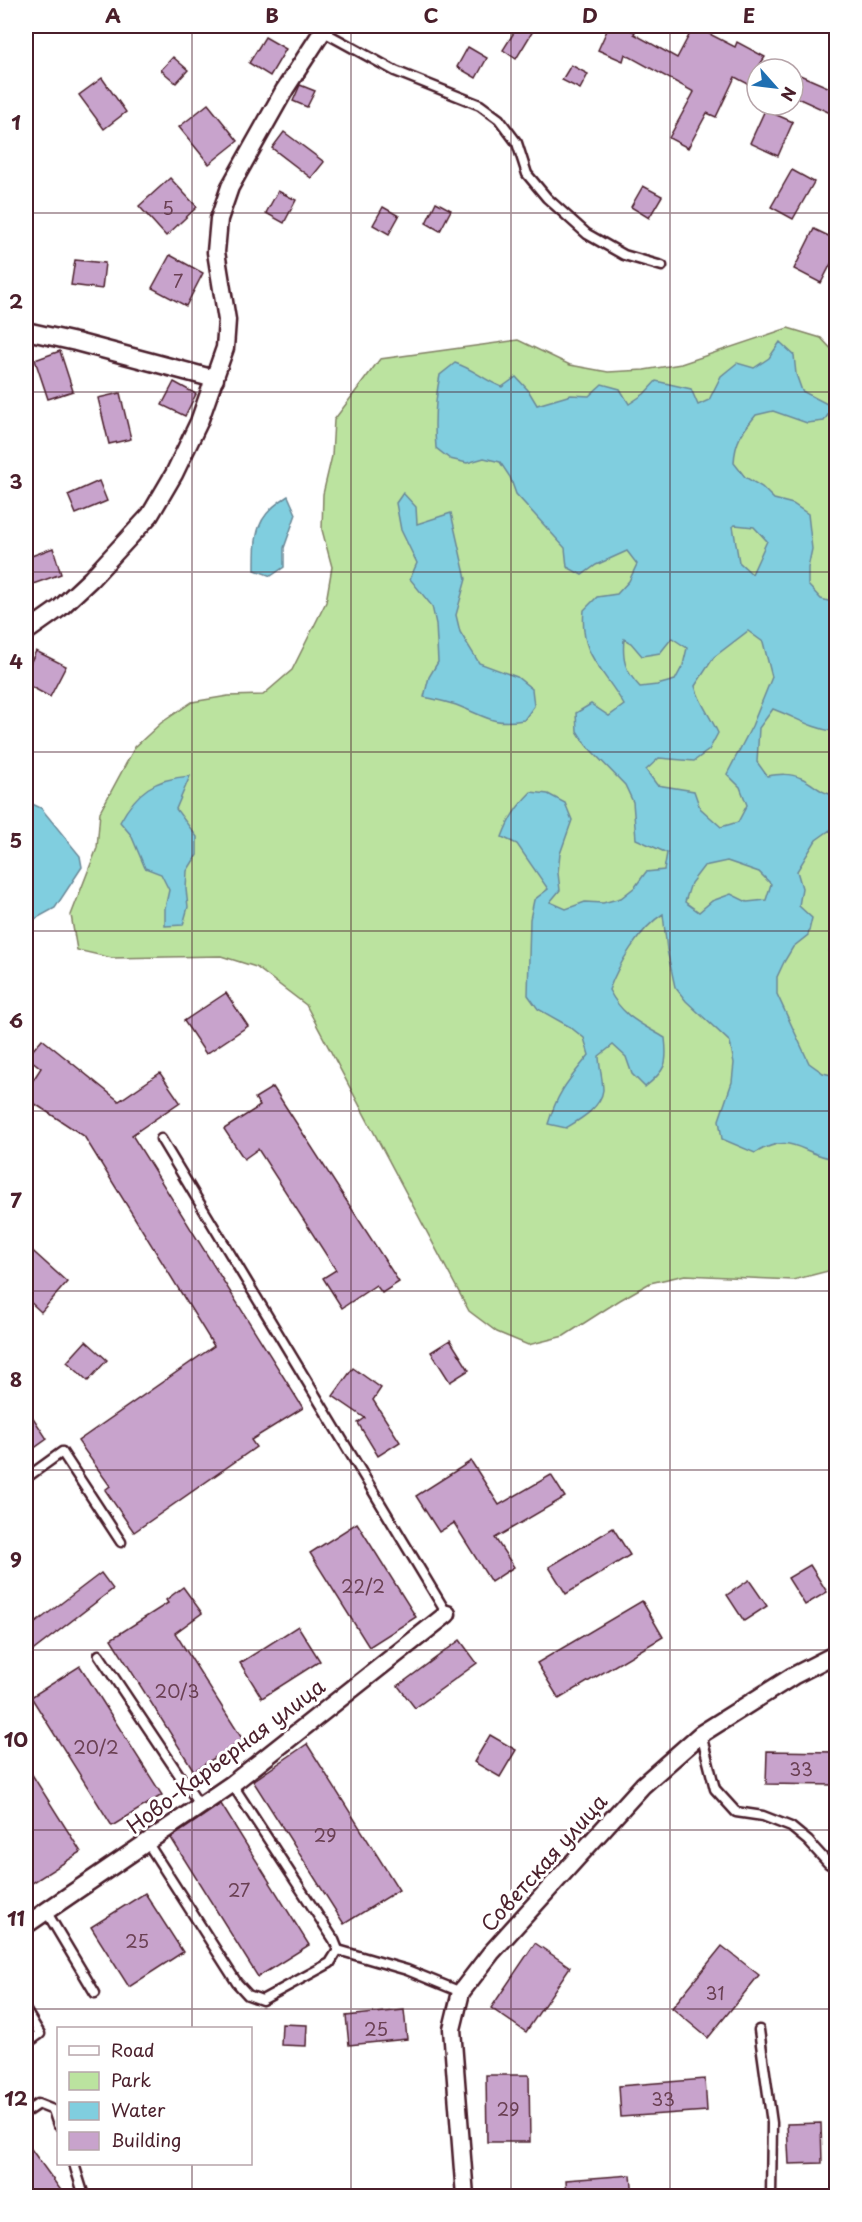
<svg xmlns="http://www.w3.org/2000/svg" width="862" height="2222" font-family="'Playpen Sans',sans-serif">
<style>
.green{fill:#bbe39f;stroke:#828165;stroke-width:1.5}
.water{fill:#80cedf;stroke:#6a8897;stroke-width:1.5;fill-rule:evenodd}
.building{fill:#c8a3cc;stroke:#4a1f2b;stroke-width:1.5}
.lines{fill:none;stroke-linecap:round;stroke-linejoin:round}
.service-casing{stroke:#4a1f2b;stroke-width:13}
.minor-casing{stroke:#4a1f2b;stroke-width:21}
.service{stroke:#fff;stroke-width:8}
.minor{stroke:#fff;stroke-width:16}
.grid{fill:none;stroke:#4a1f2b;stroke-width:1.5;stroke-opacity:0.55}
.labels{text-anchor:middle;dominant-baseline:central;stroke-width:6;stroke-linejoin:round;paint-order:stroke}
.number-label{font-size:18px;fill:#6a4053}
.street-label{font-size:21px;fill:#4a1f2b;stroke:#fff}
.neatline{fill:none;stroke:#4a1f2b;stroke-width:2}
.grid-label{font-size:20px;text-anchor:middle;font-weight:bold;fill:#4a1f2b}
</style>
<rect width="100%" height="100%" fill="#fff"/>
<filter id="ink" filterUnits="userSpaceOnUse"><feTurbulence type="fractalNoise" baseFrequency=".0167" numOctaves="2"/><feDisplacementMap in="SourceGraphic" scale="12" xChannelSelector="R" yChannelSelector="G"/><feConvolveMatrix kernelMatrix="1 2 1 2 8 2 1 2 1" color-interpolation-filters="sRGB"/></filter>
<g filter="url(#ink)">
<polygon class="green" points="788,328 821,338 836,354 836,1269 793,1280 685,1275 650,1283 620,1300 564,1336 528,1345 497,1332 469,1311 306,1005 256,967 221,956 112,958 77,950 71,915 97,848 100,812 135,747 161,723 192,702 228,696 263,695 292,670 326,602 332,567 322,530 323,494 332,456 334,420 380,359 518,340 570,365 608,372 644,370 681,364"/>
<g class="water">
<path d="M780,342l14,13 2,19 6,17 31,16 -9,14 -17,2 -34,-12 -17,4c-14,17 -21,26 -22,48l11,14 17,10 12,12 19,5 15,10 4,35 -4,19v17l13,14 15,4v129c-26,-4 -39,-14 -63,-23l-14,19 -2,34 10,14c12,-2 23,-3 34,2 14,6 19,16 35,17v44l-6,-9 -14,10 -19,31 5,17 -3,18 13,12 -4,17 -15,12 -9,15 -7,15v17l32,69 14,10 13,3v83c-37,-4 -41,-29 -81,-6l-33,-14 -3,-19 13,-38 2,-19 -4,-21 -44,-41 -11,-14 -8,-37 -4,-36c-23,14 -45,51 -54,76 14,27 31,33 56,48 3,26 1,32 -20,49l-13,-13 -6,-17 -13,-12 -14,11c0,10 4,25 4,34 -2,18 -24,30 -37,38l-18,-4c10,-33 20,-43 41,-69l-5,-17 -14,-11 -32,-18 -10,-14 2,-76 4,-19 14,-11 -31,-45 -15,-7c7,-19 15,-31 29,-45l17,2 17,9 7,17 -12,34 -2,19 2,17 -10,12 16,7 19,-7 18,1 18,-5 14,-11 11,-15 18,-2 3,-17 -31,-14 -3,-37 -8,-17 -39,-40 -9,-14 -1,-18 15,-9 18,12 15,-11c-20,-36 -45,-49 -40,-95l13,-13 20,-3 12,-13 8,-17 -10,-13 -31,14 -14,10 -15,-8 -2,-19 -49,-54 -6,-17 -10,-15 -16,-4 -17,5 -17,-4 -14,-11c-2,-24 -1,-49 4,-73l15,-12c19,6 28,17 47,24l14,-10 12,13 9,15 34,-10 18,1 13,-12 18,5 9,15 15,-10 12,-13 35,8 7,16 11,-5 12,-24 16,-13 17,5 15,-10zM735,525l19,2 13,14 -15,33 -13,-12 -6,-36zM748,631l15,11 9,35 -20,49 -25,48 13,13 7,18 -9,17 -17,5 -21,-19 -6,-17 -37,-6 -11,-15 13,-12 35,3 15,-11 9,-17c-7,-16 -18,-29 -23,-47l19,-29zM672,638l15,10 -4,17 -8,15 -18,5 -17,2c-15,-16 -18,-27 -16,-48l7,4 11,13 18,-3zM727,861l32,11 12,12 -5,16 -19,2 -16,-8 -19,7 -13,11 -14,-10 6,-19 13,-17z"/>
<path d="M403,493l13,14 1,17 34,-11 15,66 -10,36 4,17 19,31 38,14 15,12 2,17 -10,14c-31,5 -36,-2 -63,-13 -12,-5 -25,-7 -37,-10l5,-20 9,-15 -2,-38 -4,-18 -22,-27 7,-16 -16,-33 -5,-27z"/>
<path d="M288,496l8,18 -12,34v19l-13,9 -16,-6c0,-36 0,-54 33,-74z"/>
<path d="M190,776l-14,33 21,28v18l-10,16 -1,18 2,18 -5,18 -18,1v-18l4,-18 -8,-16 -16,-6 -14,-33 -11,-13c17,-31 34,-43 70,-46z"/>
<polygon points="26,801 41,808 80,856 82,867 55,908 26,924"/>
<path d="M835,918h1v76c-11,-29 -7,-46 -1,-76z"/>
</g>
<g class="building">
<polygon points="518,26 536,26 516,59 503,50"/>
<polygon points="609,26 620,26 635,32 634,34 677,58 694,26 735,47 737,42 765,57 757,69 750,85 735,77 716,117 707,113 688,148 669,138 694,92 625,54 623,61 598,50"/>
<polygon points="265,37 286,49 270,76 249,63"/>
<polygon points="468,47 487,58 476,78 457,67"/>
<polygon points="173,57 188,70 176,83 161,70"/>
<polygon points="571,65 588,74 580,89 562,80"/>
<polygon points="793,72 837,91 837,116 793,96"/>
<polygon points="102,78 126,112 104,129 79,95"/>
<polygon points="300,85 315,91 307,107 293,101"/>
<polygon points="208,104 238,141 209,164 179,127"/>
<polygon points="765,110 793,122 778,156 750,143"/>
<polygon points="284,132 324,162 311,178 272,148"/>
<polygon points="792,170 814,182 793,219 771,207"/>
<polygon points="170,178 197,207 166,236 139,206"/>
<polygon points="643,186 662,196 649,218 631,207"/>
<polygon points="278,191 296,200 284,223 266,213"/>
<polygon points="436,202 451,210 440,231 426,223"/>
<polygon points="383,207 399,216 389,234 373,225"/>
<polygon points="814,229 837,240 837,252 821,283 794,269"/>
<polygon points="170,255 203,273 186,306 152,288"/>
<polygon points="75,260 105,263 102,289 71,285"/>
<polygon points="60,351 73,391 48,399 35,360"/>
<polygon points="174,382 196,394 185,416 162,405"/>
<polygon points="120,393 131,439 109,444 98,398"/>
<polygon points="99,481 107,501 76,514 68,495"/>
<polygon points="53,548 61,574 33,584 26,558"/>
<polygon points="36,651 66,666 50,697 26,684 26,672"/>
<polygon points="226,993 248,1026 206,1054 184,1021"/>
<polygon points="42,1039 119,1101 160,1073 180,1102 132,1135 303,1408 251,1440 256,1447 134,1532 105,1490 110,1486 78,1441 214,1346 84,1136 26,1098 26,1091 41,1068 27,1057"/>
<polygon points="273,1087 399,1282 382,1293 376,1285 342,1308 323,1278 336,1270 258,1149 244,1159 224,1129 260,1106 255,1098"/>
<polygon points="26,1245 67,1282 41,1312 26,1298"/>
<polygon points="450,1340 469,1370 450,1382 431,1352"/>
<polygon points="86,1341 107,1360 88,1381 67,1362"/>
<polygon points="353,1368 381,1388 373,1400 400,1442 378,1456 358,1423 365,1418 333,1396"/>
<polygon points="26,1407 47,1439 26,1454"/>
<polygon points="471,1461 499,1505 551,1475 565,1497 495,1538 514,1567 491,1582 454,1523 439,1532 416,1496"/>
<polygon points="357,1523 416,1617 369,1647 310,1553"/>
<polygon points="613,1528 630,1555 566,1594 549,1567"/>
<polygon points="810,1565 827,1592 805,1605 788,1578"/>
<polygon points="101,1573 113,1589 26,1656 26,1630"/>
<polygon points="749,1580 767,1606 744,1621 727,1595"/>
<polygon points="183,1587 202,1613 175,1633 243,1740 194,1771 111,1639 168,1603 166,1600"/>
<polygon points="642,1601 663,1637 559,1699 537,1663"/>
<polygon points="298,1626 320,1661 262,1698 240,1663"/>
<polygon points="460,1640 477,1663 415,1708 398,1686"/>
<polygon points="80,1666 162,1795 112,1826 31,1697"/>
<polygon points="490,1735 516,1750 500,1777 474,1762"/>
<polygon points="307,1744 399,1890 344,1924 253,1781"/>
<polygon points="767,1751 836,1752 835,1785 766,1784"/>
<polygon points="26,1765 81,1852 26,1887"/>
<polygon points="221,1804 309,1945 258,1977 171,1838"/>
<polygon points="145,1893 183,1952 129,1987 91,1927"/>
<polygon points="535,1943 570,1967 526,2032 491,2008"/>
<polygon points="722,1946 759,1975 708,2038 672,2008"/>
<polygon points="404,2010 407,2039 349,2045 346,2016"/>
<polygon points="282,2024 307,2025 306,2046 281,2045"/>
<polygon points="486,2075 529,2075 530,2142 487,2142"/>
<polygon points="705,2079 707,2111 621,2117 619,2086"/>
<polygon points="821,2123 822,2163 789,2164 787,2124"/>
<polygon points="26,2142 65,2196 26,2196"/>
<polygon points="631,2175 633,2196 567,2196 566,2180"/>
</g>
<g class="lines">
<defs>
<g id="service">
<polyline points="322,31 395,71 480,105 499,119 517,143 527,174 547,198 587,234 624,255 662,266"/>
<polyline points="161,1139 447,1614"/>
<polyline points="26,1478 62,1452 121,1542"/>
<polyline points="99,1655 200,1806"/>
<polyline points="701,1734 715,1789 736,1812 763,1816 791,1827 808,1841 828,1863 836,1868"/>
<polyline points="147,1842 237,1983 248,1995 262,2000 330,1963 338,1950 334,1940 232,1784"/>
<polyline points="46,1911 95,1993"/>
<polyline points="338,1950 407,1970 461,1992"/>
<polyline points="26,2011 40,2034 26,2044"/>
<polyline points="759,2030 772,2123 771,2196"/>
<polyline points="26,2112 38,2104 53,2110 58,2125"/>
<polyline points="74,2164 84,2196"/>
</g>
<g id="minor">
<polyline points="26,331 76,342 215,379"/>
<polyline points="26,632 60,608 91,579 150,515 174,474 199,422 225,348 227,320 216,252 219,219 230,187 285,89 326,26"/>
<polyline points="26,1925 232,1784 447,1614"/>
<polyline points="465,2196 452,2029 461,1992 491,1953 643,1785 701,1734 793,1676 836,1654"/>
</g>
</defs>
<use href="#service" class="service-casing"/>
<use href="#minor" class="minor-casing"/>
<use href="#service" class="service"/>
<use href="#minor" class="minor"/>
</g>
</g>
<path class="grid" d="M192,26v2002M351,26v2170M511,26v2170M670,26v2170M26,213h810M26,392h810M26,572h810M26,752h810M26,931h810M26,1111h810M26,1291h810M26,1470h810M26,1650h810M26,1830h810M26,2009h810M192,2164v32"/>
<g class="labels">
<g class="number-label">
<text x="168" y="207">5</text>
<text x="178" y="280">7</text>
<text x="363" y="1585">22/2</text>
<text x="177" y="1690">20/3</text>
<text x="96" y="1746">20/2</text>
<text x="801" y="1768">33</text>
<text x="325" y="1834">29</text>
<text x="239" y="1889">27</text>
<text x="137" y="1940">25</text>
<text x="715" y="1992">31</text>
<text x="376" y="2028">25</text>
<text x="663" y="2098">33</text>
<text x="508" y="2108">29</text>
</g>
<g class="street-label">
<text transform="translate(225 1755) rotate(-37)">Ново-Карьерная улица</text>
<text transform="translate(543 1862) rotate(-48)">Советская улица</text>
</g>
</g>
<rect width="862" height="2222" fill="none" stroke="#fff" stroke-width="66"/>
<rect x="57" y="2027" width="195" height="138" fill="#ffffff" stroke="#b7a5aa" stroke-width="1.5"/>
<rect x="69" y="2046" width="30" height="9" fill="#ffffff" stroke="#b7a5aa" stroke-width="1.5"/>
<text x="111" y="2057" font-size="18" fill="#4a1f2b">Road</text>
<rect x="69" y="2072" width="30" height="18" fill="#bbe39f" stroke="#b7a5aa" stroke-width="1.5"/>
<text x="111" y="2087" font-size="18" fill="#4a1f2b">Park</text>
<rect x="69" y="2102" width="30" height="18" fill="#80cedf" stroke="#b7a5aa" stroke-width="1.5"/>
<text x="111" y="2117" font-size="18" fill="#4a1f2b">Water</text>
<rect x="69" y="2132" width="30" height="18" fill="#c8a3cc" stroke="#b7a5aa" stroke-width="1.5"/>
<text x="111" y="2147" font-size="18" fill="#4a1f2b">Building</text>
<g transform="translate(775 87) rotate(118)"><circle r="28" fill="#ffffff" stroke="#b7a5aa" stroke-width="1.5"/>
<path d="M0-4.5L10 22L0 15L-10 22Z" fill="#1f6fb2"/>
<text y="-9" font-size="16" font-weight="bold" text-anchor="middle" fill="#4a1f2b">N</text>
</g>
<rect x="33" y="33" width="796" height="2156" class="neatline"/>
<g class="grid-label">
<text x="113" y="23">A</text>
<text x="272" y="23">B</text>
<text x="431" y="23">C</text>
<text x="590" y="23">D</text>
<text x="749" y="23">E</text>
<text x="16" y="130">1</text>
<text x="16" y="309">2</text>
<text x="16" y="489">3</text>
<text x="16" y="669">4</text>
<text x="16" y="848">5</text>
<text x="16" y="1028">6</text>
<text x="16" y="1208">7</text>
<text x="16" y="1387">8</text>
<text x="16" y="1567">9</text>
<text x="16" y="1747">10</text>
<text x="16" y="1926">11</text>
<text x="16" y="2106">12</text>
</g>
</svg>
